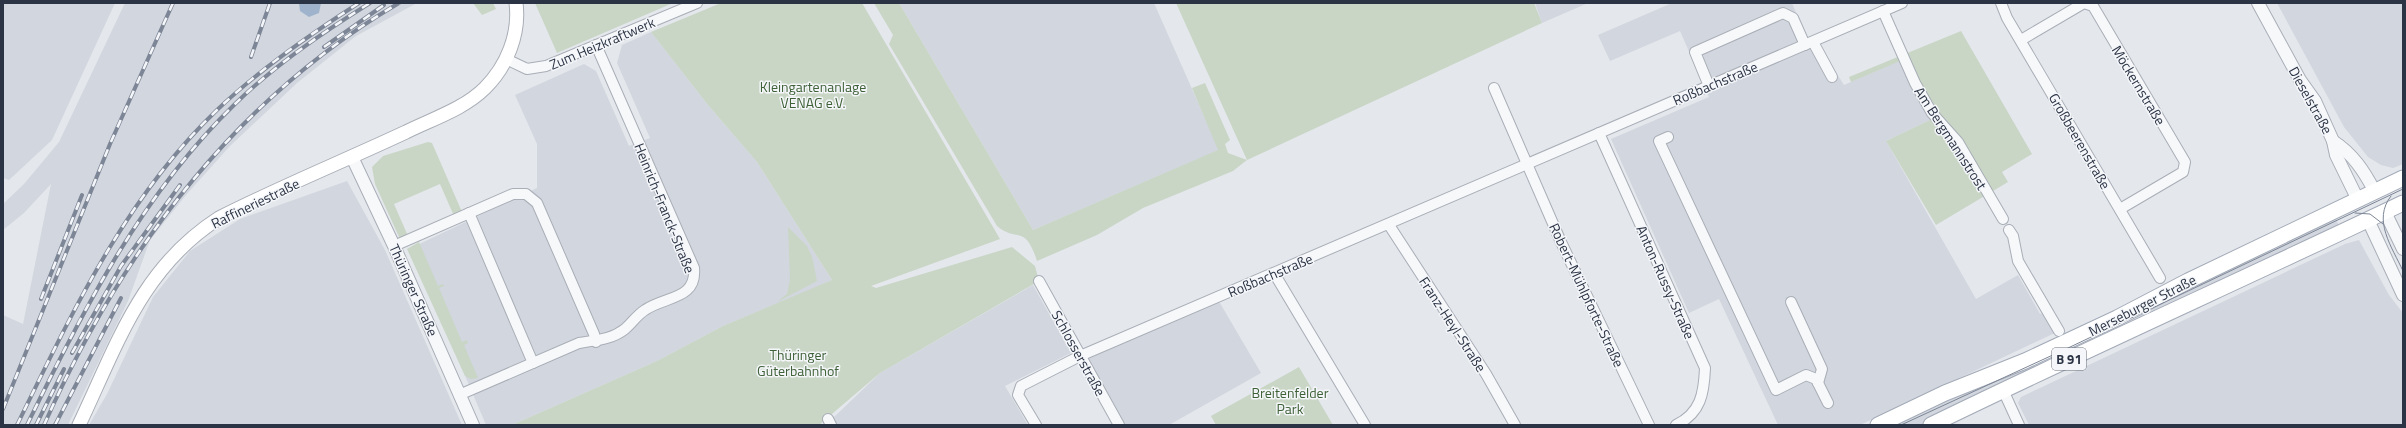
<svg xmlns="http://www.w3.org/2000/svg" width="2406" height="428" font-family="'Titillium Web',sans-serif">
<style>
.built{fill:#d2d6de}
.green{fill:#c9d6c5}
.water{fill:#9fb4cc}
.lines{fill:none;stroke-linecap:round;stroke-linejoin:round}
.minor-casing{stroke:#a9aeb7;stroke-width:12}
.tertiary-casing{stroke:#a9aeb7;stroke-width:14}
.secondary-casing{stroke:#a9aeb7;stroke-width:15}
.primary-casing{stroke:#a3abb8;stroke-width:17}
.minor{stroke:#f7f8fa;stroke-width:10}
.tertiary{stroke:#f7f8fa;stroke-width:12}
.secondary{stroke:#fff;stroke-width:13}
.primary{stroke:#fff;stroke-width:15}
.tram{stroke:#7d8696;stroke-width:1}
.rail-casing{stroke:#7d8696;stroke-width:4}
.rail{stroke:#f4f6f9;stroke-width:2.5;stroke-dasharray:8;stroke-linecap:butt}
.labels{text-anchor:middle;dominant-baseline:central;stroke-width:3;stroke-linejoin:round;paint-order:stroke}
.shield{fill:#f4f6f9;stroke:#676e7b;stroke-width:1}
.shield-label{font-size:13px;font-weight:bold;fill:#2b3445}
.street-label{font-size:14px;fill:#2b3445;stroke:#f4f6f9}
.park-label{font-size:14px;fill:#3f6138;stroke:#f4f6f9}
</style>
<rect width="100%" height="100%" fill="#e4e7ec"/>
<g class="built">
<polygon points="3,3 115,3 52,140 9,180 3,178"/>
<polygon points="125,3 417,3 356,36 297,83 229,147 186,195 150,240 128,301 68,425 3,425 3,315 23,324 51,184 24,213 3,230 3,204 24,184 59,142"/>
<polygon points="899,3 1154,3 1219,150 1033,230"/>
<polygon points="1535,3 1588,3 1542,23"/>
<polygon points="1672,3 1792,3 1811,49 1820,47 1844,85 1899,61 1930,120 1886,141 1976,299 2018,275 2040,314 2047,311 2059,331 1860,425 1778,425 1719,299 1689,313 1611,139 1709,97 1680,31 1610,61 1598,35"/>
<polygon points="2277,3 2403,3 2403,164 2393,168 2381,165 2368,157 2344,127"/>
<polygon points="651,32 708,105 757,162 832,280 821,285 821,288 814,288 723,326 657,361 512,425 486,425 411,248 537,188 537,144 515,95 584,64 596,71 629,146 650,138 617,63 622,45"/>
<polygon points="347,181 385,250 462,425 89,425 107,394 153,297 190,251 240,219"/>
<polygon points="2351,209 2355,210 2336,219 2339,226 1921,425 1887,425"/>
<polygon points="2359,240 2389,295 2403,313 2403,425 2029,425 2018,403 2021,397 2345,244"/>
<polygon points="1033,285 1071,353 1005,386 1028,425 836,425 832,419 880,373"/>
<polygon points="1217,298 1261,373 1169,425 1119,425 1080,356"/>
</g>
<g class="green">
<polygon points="473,3 493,3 496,9 482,15"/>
<polygon points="535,3 673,3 557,53"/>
<polygon points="721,3 862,3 1000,239 871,286 876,288 1012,247 1035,266 1039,281 880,373 819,425 512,425 657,361 723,326 832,280 757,162 708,105 651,32"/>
<path d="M874,3h25l134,227 185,-80 -26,-62 13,-5 25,57 -5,4 3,9 19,7 -71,-157h358l8,20 -295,137 -14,11 -90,37 -46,27 -60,26c-12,-38 -20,-18 -40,-35l-108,-182 4,-9z"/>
<polygon points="1961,31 2032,154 2002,172 2008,182 1936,225 1886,141 1930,120 1914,92 1900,61 1851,82 1849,77"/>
<polygon points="428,142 432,143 462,212 454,216 440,184 394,204 408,236 400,239 375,184 372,167 383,156"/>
<polygon points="788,227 807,246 812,257 817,281 777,302 787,294 790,280"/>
<polygon points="419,242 438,286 443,284 444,286 439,288 462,342 467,340 468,343 464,345 478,378 471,379 465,376 407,249"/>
<polygon points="1299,367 1333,425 1216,425 1211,416"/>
</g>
<polygon class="water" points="299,3 321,3 319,13 309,17 300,11"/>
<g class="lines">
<defs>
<g id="minor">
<polyline points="2001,3 2007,18 2160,278"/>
<polyline points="1883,11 1915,83 1932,113 1958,142 2003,219"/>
<polyline points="2021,40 2084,3 2093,6 2185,162 2183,172 2120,209"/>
<polyline points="1813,42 1832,77"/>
<polyline points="506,59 527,69 546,66 697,3"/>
<polyline points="1709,86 1695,52 1783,13 1793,18 1805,45"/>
<polyline points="1494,88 1561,242 1649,425"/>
<path d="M1599,133l106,235c-1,25 -4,45 -29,57"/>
<polyline points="1668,137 1659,141 1776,390 1806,375 1816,379 1828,403"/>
<polyline points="469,213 533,363"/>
<polyline points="1389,225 1486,374 1515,425"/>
<polyline points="2009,230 2013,236 2018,261 2059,331"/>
<polyline points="394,246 513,194 526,194 537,203 594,334 596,342"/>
<polyline points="1274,273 1365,425"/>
<polyline points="1039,281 1119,425"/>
<polyline points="1791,302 1822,369 1818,383"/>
<polyline points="2003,390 2019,425"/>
<path d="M459,395l120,-52c16,-3 32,-3 46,-14 7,-6 12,-14 20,-19 20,-14 52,-10 49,-42l-98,-223"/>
<polyline points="828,419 831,425"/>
<polyline points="1036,425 1018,395 1021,386 1080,356 1902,3"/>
</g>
<g id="tertiary">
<polyline points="2258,3 2300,80 2315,101 2333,141 2336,155 2358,200"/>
<path d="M2333,141c20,13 31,30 42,51"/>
<polyline points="352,157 394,246 473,425"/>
<polyline points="2385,212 2403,249"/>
<polyline points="2368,220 2403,295"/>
</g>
<path id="secondary" d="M79,425c38,-80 62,-157 140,-207 61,-31 125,-57 187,-86 26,-13 58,-23 79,-44 22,-22 35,-54 31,-85"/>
<g id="primary">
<polyline points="1878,425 1945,393 2025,361 2117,318 2188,281 2403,178"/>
<path d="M1931,425c156,-76 315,-147 472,-222"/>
</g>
</defs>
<use href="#minor" class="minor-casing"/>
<use href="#tertiary" class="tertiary-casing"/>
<use href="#secondary" class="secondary-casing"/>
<use href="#primary" class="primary-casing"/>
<use href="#minor" class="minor"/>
<use href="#tertiary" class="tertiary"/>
<use href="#secondary" class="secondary"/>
<use href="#primary" class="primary"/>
<g class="tram">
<path d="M2391,196c-19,24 1,51 12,75"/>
<polyline points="2355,213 2370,214 2383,224"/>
<polyline points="1901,425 2068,348 2403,189"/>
</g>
<defs>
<g id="rail">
<polyline points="324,47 384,5"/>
<polyline points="251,57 270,3"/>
<polyline points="41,299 82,195"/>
<polyline points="72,353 121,266 180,185"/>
<polyline points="3,409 110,144 173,3"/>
<path d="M17,425c55,-112 108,-227 200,-315 43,-41 92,-75 142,-107"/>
<path d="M27,425c56,-115 115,-231 208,-321 40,-39 87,-71 135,-101"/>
<polyline points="36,425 64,369"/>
<path d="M44,425c77,-173 190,-325 355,-422"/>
<polyline points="55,425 121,298"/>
</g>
</defs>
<use href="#rail" class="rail-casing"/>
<use href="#rail" class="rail"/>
</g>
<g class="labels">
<rect class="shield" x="2052" y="348" width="34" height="22" rx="3"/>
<g class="shield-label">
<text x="2069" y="359">B 91</text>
</g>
<g class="street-label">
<text transform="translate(602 43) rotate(-23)">Zum Heizkraftwerk</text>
<text transform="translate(1715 83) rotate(-23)">Roßbachstraße</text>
<text transform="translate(2139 85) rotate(59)">Möckernstraße</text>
<text transform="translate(2311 100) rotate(61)">Dieselstraße</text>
<text transform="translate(1951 138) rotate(57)">Am Bergmannstrost</text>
<text transform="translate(2080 141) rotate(60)">Großbeerenstraße</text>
<text transform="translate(255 203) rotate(-26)">Raffineriestraße</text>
<text transform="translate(665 208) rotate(68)">Heinrich-Franck-Straße</text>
<text transform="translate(1270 275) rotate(-23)">Roßbachstraße</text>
<text transform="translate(1666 282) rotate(66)">Anton-Russy-Straße</text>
<text transform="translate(414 290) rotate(66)">Thüringer Straße</text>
<text transform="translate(1587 295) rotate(65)">Robert-Mühlpforte-Straße</text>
<text transform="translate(2142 305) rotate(-27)">Merseburger Straße</text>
<text transform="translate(1453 324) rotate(57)">Franz-Heyl-Straße</text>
<text transform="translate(1079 353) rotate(61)">Schlosserstraße</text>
</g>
<g class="park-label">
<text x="813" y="86">Kleingartenanlage<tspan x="813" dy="16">VENAG e.V.</tspan></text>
<text x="798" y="354">Thüringer<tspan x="798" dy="16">Güterbahnhof</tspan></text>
<text x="1290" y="392">Breitenfelder<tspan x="1290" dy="16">Park</tspan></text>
</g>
</g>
<rect width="2406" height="428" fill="none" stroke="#2b3445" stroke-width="8"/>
</svg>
